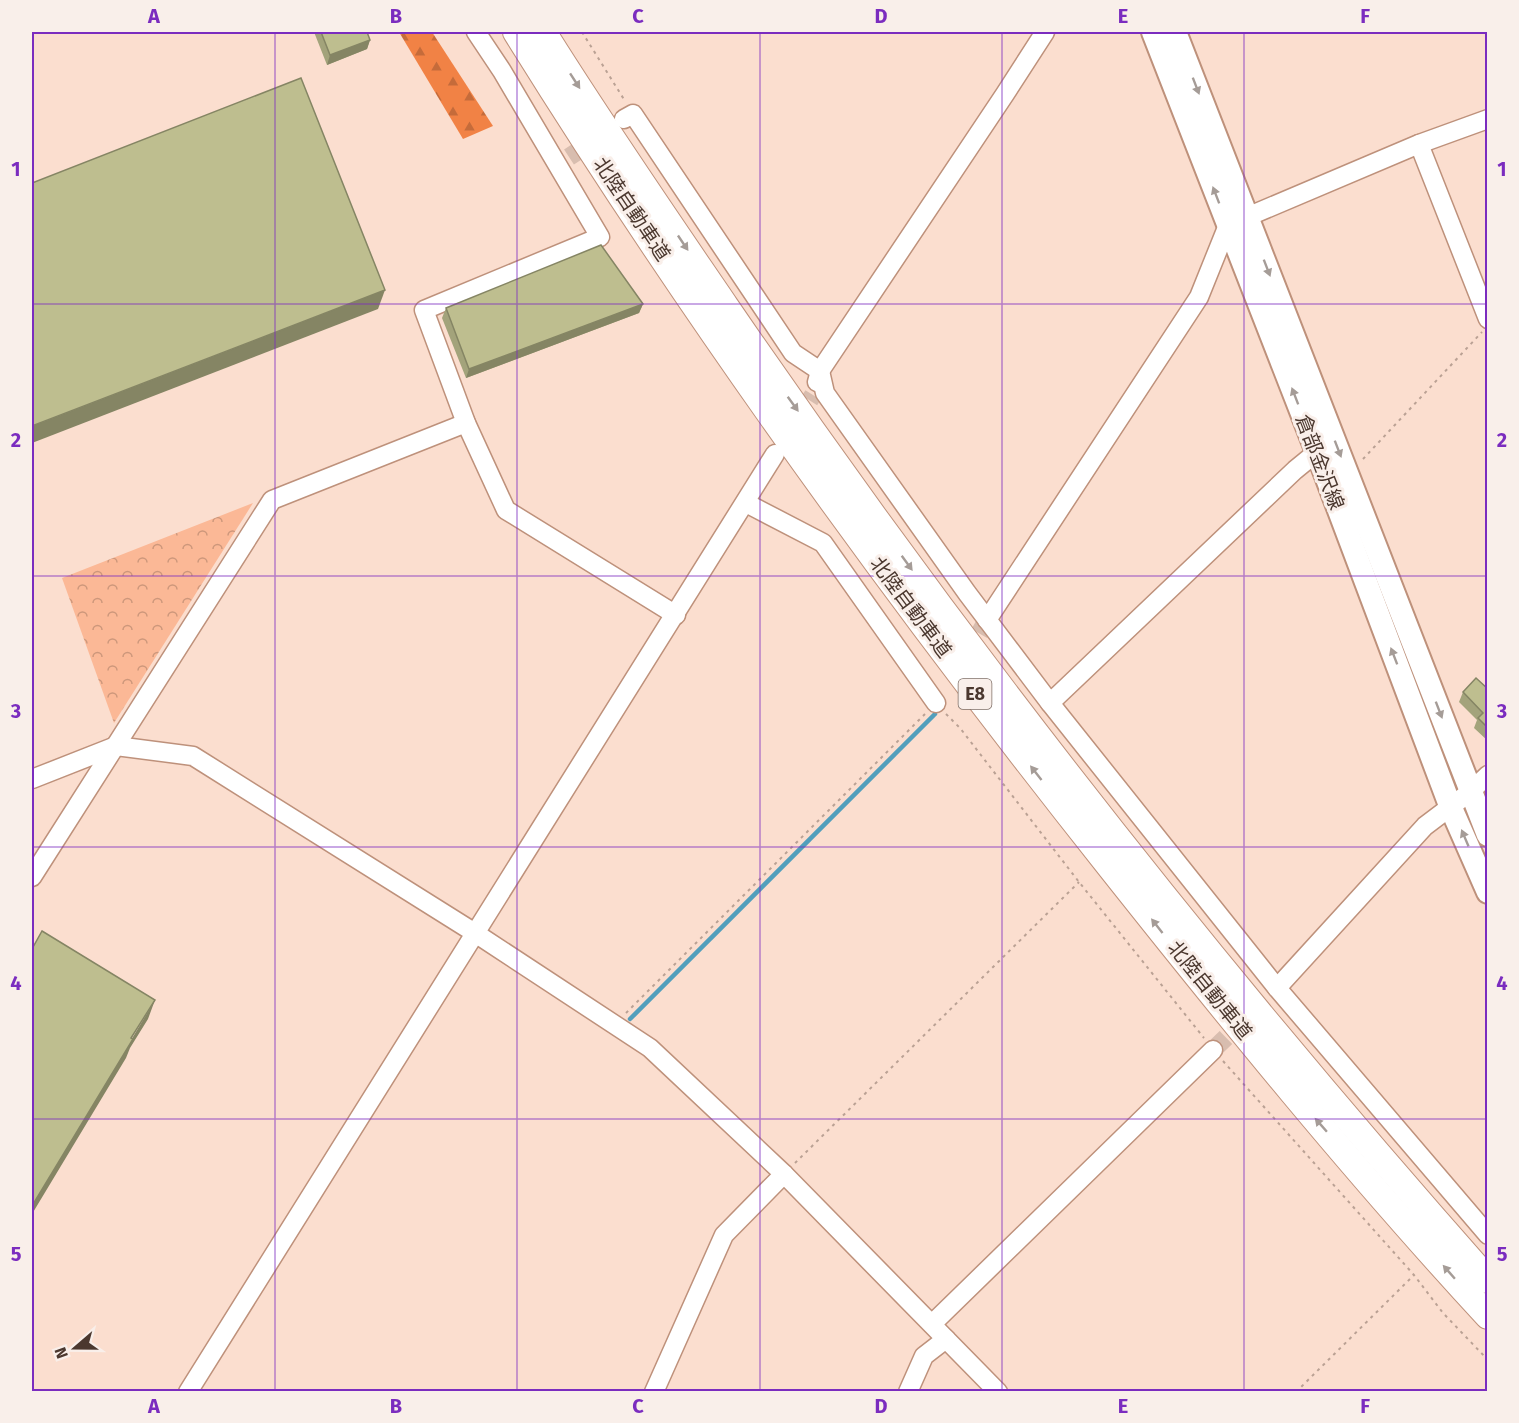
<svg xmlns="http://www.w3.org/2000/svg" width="1519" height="1423" font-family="'Fira Sans','Noto Sans JP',sans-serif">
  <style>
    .forest { fill: url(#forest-firs) }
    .park { fill: url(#park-crowns) }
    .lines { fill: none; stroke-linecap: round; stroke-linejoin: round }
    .stream { stroke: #529fbc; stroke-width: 4.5 }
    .minor-tunnel { stroke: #d8bdaf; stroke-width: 18; stroke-dasharray: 18 9; stroke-linecap: butt }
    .minor-casing { stroke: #be917b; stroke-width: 21 }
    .major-casing { stroke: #be917b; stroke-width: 26 }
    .highway-casing { stroke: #be917b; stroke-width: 28 }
    .path { stroke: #baa194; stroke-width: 2; stroke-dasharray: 3 4.5; stroke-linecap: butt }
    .minor { stroke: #fff; stroke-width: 18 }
    .major { stroke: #fff; stroke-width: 22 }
    .highway { stroke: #fff; stroke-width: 26 }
    .wall { fill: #a3a37b }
    .shaded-wall { fill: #858564 }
    .building { fill: #bebe8f; stroke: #858564; stroke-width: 1.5 }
    .oneway { fill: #a59c97 }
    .grid { fill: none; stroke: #7b2cbf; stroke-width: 1.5; stroke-opacity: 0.55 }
    .labels { text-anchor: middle; stroke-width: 6; stroke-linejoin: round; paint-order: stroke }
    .shield { fill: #f9efea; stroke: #7f6f67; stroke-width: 1.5 }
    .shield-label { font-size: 18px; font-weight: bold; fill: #4b382f }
    .street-label { font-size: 20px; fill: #4b382f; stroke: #f9efea }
    .neatline { fill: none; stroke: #7b2cbf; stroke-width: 2 }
    .grid-label { font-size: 20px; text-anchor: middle; font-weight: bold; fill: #7b2cbf }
  </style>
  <defs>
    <pattern id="forest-firs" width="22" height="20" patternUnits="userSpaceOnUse" patternTransform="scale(1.5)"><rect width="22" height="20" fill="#f18245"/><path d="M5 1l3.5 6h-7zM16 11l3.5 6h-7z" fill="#c56b3a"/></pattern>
    <pattern id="park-crowns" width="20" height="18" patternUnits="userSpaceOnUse" patternTransform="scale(1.5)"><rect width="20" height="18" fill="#fbb896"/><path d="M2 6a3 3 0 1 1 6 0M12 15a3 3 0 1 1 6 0" fill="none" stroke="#cd977b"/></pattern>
  </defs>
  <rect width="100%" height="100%" fill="#fbdecf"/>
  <!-- forest -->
  <path class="forest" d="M399,32h33l61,94 -30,13z"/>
  <!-- park -->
  <path class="park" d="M253,503l-139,220 -52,-145z"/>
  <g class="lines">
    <!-- stream -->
    <path class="stream" d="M630,1019l305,-305"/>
    <!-- minor-tunnel -->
    <g class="minor-tunnel">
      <path d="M569,157l29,-19"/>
      <path d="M795,423l18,-28"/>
      <path d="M966,657l21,-37"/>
      <path d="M1213,1050l64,-62"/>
    </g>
    <!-- minor casing -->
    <g class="minor-casing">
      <g id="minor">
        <path d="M476,32l26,39 98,166 -176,73 42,113 40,87 170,105"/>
        <path d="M624,119l9,-5 160,239 27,18 5,22 142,200 83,110 227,285 211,247"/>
        <path d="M1419,144l69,175"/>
        <path d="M817,382l3,-11 185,-277 40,-62"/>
        <path d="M746,503l77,40 113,160"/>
        <path d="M987,620l212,-323 29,-72 191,-81 69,-25"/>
        <path d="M1050,703l245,-233 22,-18"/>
        <path d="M32,779l84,-33 77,10 282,177 175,115 134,126 214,218"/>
        <path d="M32,877l240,-377 194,-77"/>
        <path d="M1277,988l148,-162 45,-34 18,-17"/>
        <path d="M932,1324l281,-274"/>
        <path d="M188,1392l587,-938"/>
        <path d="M654,1392l70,-157 60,-61"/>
        <path d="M908,1392l16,-36 22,-17"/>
      </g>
    </g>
    <!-- major casing -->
    <g class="major-casing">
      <g id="major">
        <path d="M1153,32l164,420 134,356 37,84"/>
        <path d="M1175,32l313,803"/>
      </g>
    </g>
    <!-- highway casing -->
    <g class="highway-casing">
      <g id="highway">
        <path d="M516,32c179,288 380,565 591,831 122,154 247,308 381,453"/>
        <path d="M543,32c58,93 121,184 183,275 233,340 488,664 762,973"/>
      </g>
    </g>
    <!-- path -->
    <g class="path">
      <path d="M582,32l43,69"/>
      <path d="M1363,459l119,-127"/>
      <path d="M946,714l14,14 119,154 125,156"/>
      <path d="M626,1013l299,-299"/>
      <path d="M1223,1061l191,214 29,38 45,47"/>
      <path d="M795,1163l284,-281"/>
      <path d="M1296,1392l118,-117"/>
    </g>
    <!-- minor -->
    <use href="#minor" class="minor"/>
    <!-- major -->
    <use href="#major" class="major"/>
    <!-- highway -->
    <use href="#highway" class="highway"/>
  </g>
  <!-- wall -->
  <g class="wall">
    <path d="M314,32h53l3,8 -3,9 -40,16z"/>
    <path d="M643,304l-4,9 -173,65 -24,-60 4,-10z"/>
    <path d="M1488,689v52l-14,-13 3,-8 -18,-18 4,-10z"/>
  </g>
  <!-- shaded-wall -->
  <g class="shaded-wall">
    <path d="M370,40l-3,9 -40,16 3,-10z"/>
    <path d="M385,290l-7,19 -346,134v-17z"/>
    <path d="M643,304l-4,9 -173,65 3,-9z"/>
    <path d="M155,1000l-7,19 -18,29 -4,10 -94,156v-8z"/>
  </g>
  <!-- building -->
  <g class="building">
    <path d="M321,32h46l3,8 -40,15z"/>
    <path d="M301,78l84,212 -353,136v-243z"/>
    <path d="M601,245l42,59 -174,65 -23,-61z"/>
    <path d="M1476,678l12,11v39l-10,-10 5,-5 -20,-21z"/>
    <path d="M42,931l113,69 -24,38 2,1 -101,167v-257z"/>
  </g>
  <!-- one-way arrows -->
  <defs><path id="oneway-solid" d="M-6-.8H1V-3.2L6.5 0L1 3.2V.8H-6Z" transform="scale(1.5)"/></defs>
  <g class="oneway">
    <use href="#oneway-solid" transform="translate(575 81) rotate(57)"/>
    <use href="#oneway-solid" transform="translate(1196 86) rotate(69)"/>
    <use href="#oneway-solid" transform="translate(1216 195) rotate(-111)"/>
    <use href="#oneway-solid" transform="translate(683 243) rotate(56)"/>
    <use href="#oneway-solid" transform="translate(1267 268) rotate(69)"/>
    <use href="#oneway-solid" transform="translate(1295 396) rotate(-111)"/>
    <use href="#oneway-solid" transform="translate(793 404) rotate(54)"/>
    <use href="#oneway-solid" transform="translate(1338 449) rotate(69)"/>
    <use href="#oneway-solid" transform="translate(907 563) rotate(54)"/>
    <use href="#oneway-solid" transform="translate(1394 656) rotate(-111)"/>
    <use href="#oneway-solid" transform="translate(1439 710) rotate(69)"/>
    <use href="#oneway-solid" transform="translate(1036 773) rotate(-128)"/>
    <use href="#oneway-solid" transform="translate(1465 838) rotate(-113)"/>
    <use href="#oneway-solid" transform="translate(1157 926) rotate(-128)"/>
    <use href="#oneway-solid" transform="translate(1321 1125) rotate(-131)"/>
    <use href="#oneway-solid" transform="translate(1449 1272) rotate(-131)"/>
  </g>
  <!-- grid -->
  <path class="grid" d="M275,32v1360M517,32v1360M760,32v1360M1002,32v1360M1244,32v1360M32,304h1456M32,576h1456M32,847h1456M32,1119h1456"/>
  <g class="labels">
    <!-- shield labels -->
    <rect class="shield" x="958.5" y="679" width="33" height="30" rx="4.5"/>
    <g class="shield-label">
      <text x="975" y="700">E8</text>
    </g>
    <!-- street labels -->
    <g class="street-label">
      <text transform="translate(632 209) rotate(56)" y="7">北陸自動車道</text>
      <text transform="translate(1320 462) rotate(69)" y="7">倉部金沢線</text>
      <text transform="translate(911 607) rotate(53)" y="7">北陸自動車道</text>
      <text transform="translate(1210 990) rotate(51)" y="7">北陸自動車道</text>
    </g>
  </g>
  <!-- border -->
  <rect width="1519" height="1423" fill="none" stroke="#f9efea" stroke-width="66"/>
  <!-- north arrow -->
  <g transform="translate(75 1348) rotate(250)" stroke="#f9efea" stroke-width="4.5" paint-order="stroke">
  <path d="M0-4.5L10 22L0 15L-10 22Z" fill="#4b382f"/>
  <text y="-9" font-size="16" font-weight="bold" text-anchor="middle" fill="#4b382f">N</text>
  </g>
  <rect x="33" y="33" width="1453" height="1357" class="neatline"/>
  <g class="grid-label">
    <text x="154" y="23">A</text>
    <text x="396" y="23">B</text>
    <text x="638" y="23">C</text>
    <text x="881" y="23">D</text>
    <text x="1123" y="23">E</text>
    <text x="1365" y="23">F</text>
    <text x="16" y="176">1</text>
    <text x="1502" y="176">1</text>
    <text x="16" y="447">2</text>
    <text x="1502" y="447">2</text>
    <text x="16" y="718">3</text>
    <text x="1502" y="718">3</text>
    <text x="16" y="990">4</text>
    <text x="1502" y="990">4</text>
    <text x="16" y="1261">5</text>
    <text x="1502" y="1261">5</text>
    <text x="154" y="1413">A</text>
    <text x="396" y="1413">B</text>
    <text x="638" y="1413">C</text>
    <text x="881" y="1413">D</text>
    <text x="1123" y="1413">E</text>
    <text x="1365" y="1413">F</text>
  </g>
</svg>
